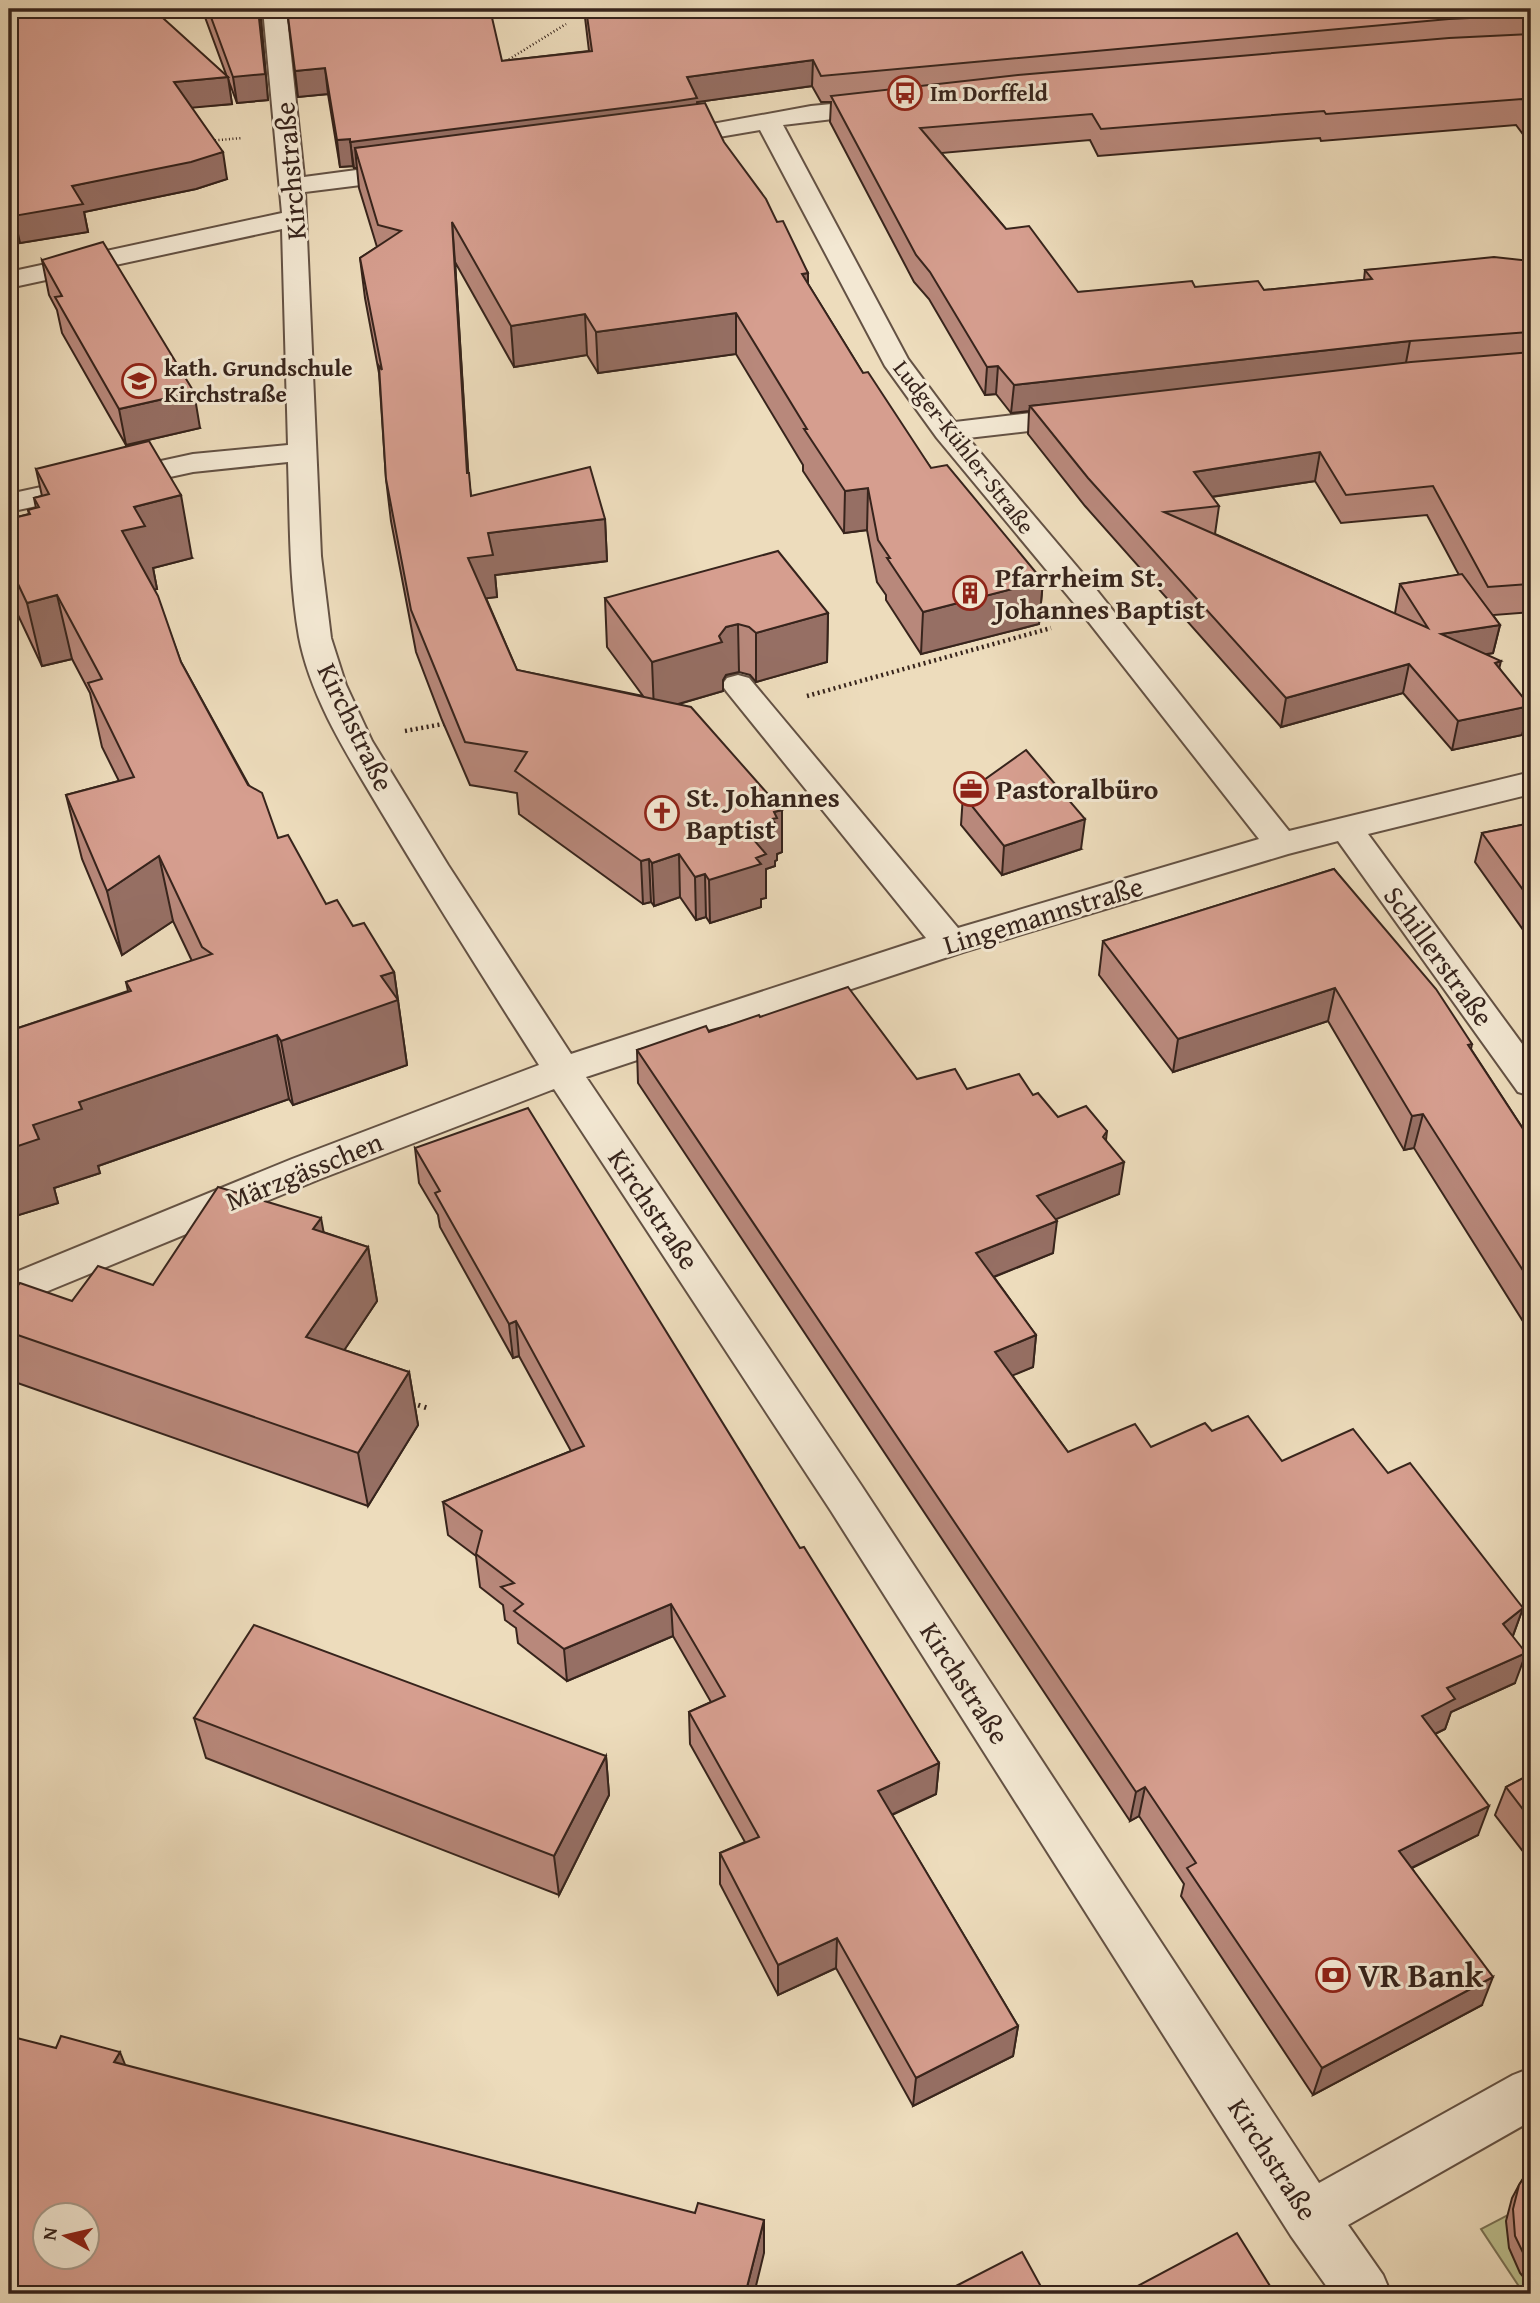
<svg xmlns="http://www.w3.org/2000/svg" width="1540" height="2303" font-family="'Gentium Book Plus',serif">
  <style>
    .green { fill: #bcbf8e; stroke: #7a7255; stroke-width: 2 }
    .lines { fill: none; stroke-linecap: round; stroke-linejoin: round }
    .minor-casing { stroke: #645244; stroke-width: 4 }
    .path-far2 { stroke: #37241c; stroke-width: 2.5; stroke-dasharray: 1 2.5; stroke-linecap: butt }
    .path-far1 { stroke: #37241c; stroke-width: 4.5; stroke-dasharray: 2 3.5; stroke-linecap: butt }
    .path { stroke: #37241c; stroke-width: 5; stroke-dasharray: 2 4.5; stroke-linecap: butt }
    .minor { fill: #f3e8d3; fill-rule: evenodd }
    .wall { fill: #b8887b; stroke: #37241c; stroke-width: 2; fill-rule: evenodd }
    .shaded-wall { fill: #966f64; stroke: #37241c; stroke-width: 2 }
    .building { fill: #d69e8f; stroke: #37241c; stroke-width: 2; fill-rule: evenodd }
    .labels { text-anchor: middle; stroke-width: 6; stroke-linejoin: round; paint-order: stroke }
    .far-poi-label { font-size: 23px; font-weight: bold; fill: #37241c; stroke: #f3e8d3; text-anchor: start }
    .far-street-label { font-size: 23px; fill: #37241c; stroke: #f3e8d3 }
    .street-label { font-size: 28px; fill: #37241c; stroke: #f3e8d3 }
    .poi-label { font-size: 28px; font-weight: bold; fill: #37241c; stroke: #f3e8d3; text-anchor: start }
    .near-poi-label { font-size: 33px; font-weight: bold; fill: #37241c; stroke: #f3e8d3; text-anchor: start }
  </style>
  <rect width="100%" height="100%" fill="#eddcbc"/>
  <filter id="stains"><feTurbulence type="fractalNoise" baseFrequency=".00286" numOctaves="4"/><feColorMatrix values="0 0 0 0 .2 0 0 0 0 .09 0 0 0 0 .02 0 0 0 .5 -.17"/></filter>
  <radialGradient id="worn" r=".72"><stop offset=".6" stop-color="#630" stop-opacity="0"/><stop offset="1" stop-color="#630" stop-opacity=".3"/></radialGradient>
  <!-- green -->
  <path class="green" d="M1531,2203v91h-7l-43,-65z"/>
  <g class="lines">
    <!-- minor casing -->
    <g class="minor-casing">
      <path id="minor" d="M263,9h23l18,168 105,-14 9,3 4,5 -4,5 -9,3 -104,13 16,364 10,82 15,47 26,56 76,124 123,189 355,-116 -199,-246 -5,-7 5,-7 11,-3 11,3 209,250 301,-89 -186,-237 -136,-164 -52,-72 -125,-236 -94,16 -9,-2 -3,-5 3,-5 154,-28 72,-7 9,2 3,5 -3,5 -9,2 -100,12 125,234 47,63 126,-15 10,3 4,6 -4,6 -10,3 -113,13 127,150 194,243 242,-59v22l-163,40 163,222v40l-13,-4 -180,-251 -50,13 -325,98 -377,125 275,408 458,698 194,-108 18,-7v53l-183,104 35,50 8,19h-59l-41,-58 -460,-725 -277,-422 -234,90 -311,128v-32l283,-116 247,-94c-53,-83 -106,-167 -157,-252 -32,-54 -71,-113 -83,-176 -10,-57 -9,-117 -11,-175l-95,10 -184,40v-18l184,-40 95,-9 -6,-216 -273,59v-16l273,-59z"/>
    </g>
    <!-- path-far2 -->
    <g class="path-far2">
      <path d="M503,63l63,-39"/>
      <path d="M208,141l34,-3"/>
    </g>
    <!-- path-far1 -->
    <g class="path-far1">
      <path d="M807,696l244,-68"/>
      <path d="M405,731l43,-8"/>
    </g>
    <!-- path -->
    <path class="path" d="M412,1403l18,6"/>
    <!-- minor -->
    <use href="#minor" class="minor"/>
  </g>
  <!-- wall -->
  <g class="wall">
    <path d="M9,9l218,68 -25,-68h58l8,91 -31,3 -9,-24 4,25 -41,3 36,72 -31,10 -112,23 4,20 -68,11 -8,-15h-3z"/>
    <path d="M287,9l215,52 87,-10 -5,-42h947v136l-15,-20 -195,16 -1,-3 -222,18 -8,-16 -149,13 65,76 72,63 117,-5 69,3 100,-10 1,-10 166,-9v351l-38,3 7,10 -7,28 -6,1 13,15 22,66 -70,15 -49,-57 -122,34 -196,-221 -57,-72 1,-23 -18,2 -15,-19 -11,1 -56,-96 -15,-17 -84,-160 1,-20h-10l-9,-16 -115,16v2l80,118 31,51v11l55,89 68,95 112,113 -4,43 -118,30 -35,-54v-5l-9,-13 -10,-52 -23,3 -41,-62v-6l-67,-111 -138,19 -11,-18 -73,12 -59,-105 13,211 3,23 134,23 2,42 -112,14 2,22 -11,1 31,72 126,26 -36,-49 -2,-49 223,15 -1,49 -71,20 -6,-7 -11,-3 -13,3 -3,5v11l-44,13 103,106v42l-5,2v6l-2,1v5l-9,3v29l-5,1v8l-51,16 -4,-6 -10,3 -16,-23 -26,9 -3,-4 -8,2 -124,-90 -2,-21 -47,-8 -28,-65 -26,-68 -25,-131 -5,-42 -7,-106 -14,-75 -5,-40 17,-11 -18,-59 -2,-20h-3l-1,-2 -13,1 -12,-73 -30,3zM1315,481l26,42 86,-8 32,60 -59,9 -5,29v1l-180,-80 4,-28 -7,-9z"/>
    <path d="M42,260l158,168 -74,17 -64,-112 -5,-23 -8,-15z"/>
    <path d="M36,469l156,89 -39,10 4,21h-3l27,73 97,176 48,66 27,22 41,46 13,93 -114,40 -4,-6 -191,67 2,7 -46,15 4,15 -49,15v-187l119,-40 -2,-9 66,-21 -19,-40 -51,34 -40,-96 -16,-64 53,-14 -17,-34 -12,-54 -18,-34 -30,7 -33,-70v-77l20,-5 -1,-4 8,-2 -2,-10 8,-2z"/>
    <path d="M963,795l118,54 -79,26 -41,-50z"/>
    <path d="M1531,823v118l-56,-79 7,-29z"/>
    <path d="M1334,869l138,175 -1,5 60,92v193l-117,-186 -10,2 -76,-129 -155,51 -74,-97 4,-34z"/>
    <path d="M760,1017l157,62 50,10 66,6 25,22 49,14 -1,9 13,54 -64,25 -2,34 -59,24 42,58 -3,32 -21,8 56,77 83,-5 61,-16 70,30 106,12 135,135 -10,28 2,47 -64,29 -6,17 -10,5 43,101 -66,33 70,137 -169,90 -132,-199 3,-12 -45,-68 -9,5 -492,-738 -1,-33z"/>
    <path d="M415,1148l385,400 139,215 -3,31 -44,21 126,211 -5,30 -100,50 -77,-138 -58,27 -58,-111v-31l25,-11 -55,-98 -1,-32 22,-10 -38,-66 -106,45 -49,-38 -2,-15 -11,-8 -2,-15 -23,-18 -4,-31 -28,-21 -5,-33 128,-51 -52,-95 -6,2 -73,-131 -2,-12 -19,-32z"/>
    <path d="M323,1232l45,15 9,54 -33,49 65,22 9,53 -50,81 -359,-126v-83l63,4 81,-16z"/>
    <path d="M194,1718l412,38 3,39 -50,100 -353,-137z"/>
    <path d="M1531,1774v88l-36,-47 11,-28z"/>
    <path d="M1531,2168v118l-11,-13 -11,-25 -3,-27 6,-23 7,-13z"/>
    <path d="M954,2287l91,7h-92z"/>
  </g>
  <!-- shaded-wall -->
  <g class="shaded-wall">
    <path d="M258,9h2l8,91 -31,3 -4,-26z"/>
    <path d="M813,60l-1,26 -115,16v22l-342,24 2,20h-3l-4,-26 337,-65z"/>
    <path d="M325,68l3,26 -30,3 -3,-26z"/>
    <path d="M228,77l4,27 -54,5 -4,-27z"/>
    <path d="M350,139l3,27 -13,1 -3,-27z"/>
    <path d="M223,152l4,27 -31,10 -112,23 4,20 -68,11 -6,-27 58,-30z"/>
    <path d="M9,215l3,13h-3z"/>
    <path d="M452,222l3,40 16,253 -4,-42z"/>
    <path d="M808,273v40l-6,-39z"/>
    <path d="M736,313v41l-138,19 -2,-41z"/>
    <path d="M585,314l2,41 -73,12 -3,-41z"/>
    <path d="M1410,341l-5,27 -375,38 -1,5 -18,2 3,-28z"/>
    <path d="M998,366l-2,28 -11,1 2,-28z"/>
    <path d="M194,392l6,36 -74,17 -7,-36z"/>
    <path d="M1320,452l-5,29 -125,19 4,-28z"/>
    <path d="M868,488l-1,42 -23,3 1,-42z"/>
    <path d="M181,495l11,63 -39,10 4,21 -21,5 -14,-63 12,-24z"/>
    <path d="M605,519l2,42 -112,14 2,22 -24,3 -5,-42 20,-25z"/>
    <path d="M1043,581l-4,43 -118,30 2,-42z"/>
    <path d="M57,595l15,64 -30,7 -15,-63z"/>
    <path d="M828,613l-1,49 -71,20v-49z"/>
    <path d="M738,624l1,48 -13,3 -3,5v11l-69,20 -2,-49 67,-26 7,-9z"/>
    <path d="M1500,625l-7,28 -59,10 7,-29z"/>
    <path d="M1501,661l-7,29 1,-27z"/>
    <path d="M1409,664l-6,29 -122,34 5,-29z"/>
    <path d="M1530,706l-8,29 -70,15 6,-29z"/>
    <path d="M782,810v42l-5,2v6l-2,1v5l-9,3v29l-5,1v8l-51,16 -1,-43 38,-48 27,-20z"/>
    <path d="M1085,819l-4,30 -79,26 2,-29z"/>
    <path d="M679,854l1,43 -26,9 -2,-43z"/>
    <path d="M159,856l14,65 -51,34 -15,-64z"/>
    <path d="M649,859l2,43 -8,2 -2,-43z"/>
    <path d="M705,874l1,43 -10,3 -1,-43z"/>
    <path d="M394,972l13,93 -114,40 -12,-64 100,-65z"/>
    <path d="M1335,988l-7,33 -155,51 5,-33z"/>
    <path d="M277,1035l12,64 -191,67 2,7 -46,15 4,15 -49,15v-69l24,-24 46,-23z"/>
    <path d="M1423,1114l-9,34 -10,2 8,-34z"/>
    <path d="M1124,1162l-5,32 -85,34 3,-32z"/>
    <path d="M321,1218l10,54 -18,-43z"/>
    <path d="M1057,1221l-4,32 -80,32 3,-32z"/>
    <path d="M368,1247l9,54 -60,90 -11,-54z"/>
    <path d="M516,1321l3,35 -6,2 -4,-34z"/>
    <path d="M1036,1335l-3,32 -41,17 3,-32z"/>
    <path d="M409,1372l9,53 -50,81 -10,-53z"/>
    <path d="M671,1604l2,32 -106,45 -3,-32z"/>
    <path d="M1523,1608l-11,30 -9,-14z"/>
    <path d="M1526,1653l-11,30 -64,29 -6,17 -33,16 10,-29 25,-28z"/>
    <path d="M606,1756l3,39 -50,100 -5,-39z"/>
    <path d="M939,1763l-3,31 -60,28 2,-31z"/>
    <path d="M1145,1787l-6,29 -9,5 6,-29z"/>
    <path d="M1489,1806l-11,29 -89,44 10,-28z"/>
    <path d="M837,1938l-1,30 -58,27v-30z"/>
    <path d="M1493,1977l-11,28 -169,90 9,-27z"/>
    <path d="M1018,2026l-5,30 -100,50 3,-28z"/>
    <path d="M120,2052l14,35 -20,-25z"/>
    <path d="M764,2220v33l-10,41 -8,-3z"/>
  </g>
  <!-- building -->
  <g class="building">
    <path d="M9,9h144l75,68 -54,5 49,70 -32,10 -119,24 11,18 -69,12 -5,-10z"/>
    <path d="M208,9h50l7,65 -32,3z"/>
    <path d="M287,9h203l12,52 90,-10 -6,-42h945v6l-82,4 -628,57 -8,-16 -126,17 10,21 -26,4 -321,40v-3l-13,1 -12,-72 -30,3z"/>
    <path d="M1531,34v77l-9,-12 -196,15 -2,-3 -223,18 -9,-15 -172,14 86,101 23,-3 49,66 114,-11 3,6 63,-6 6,9 108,-11 -7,-9 129,-13 37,4v71l-121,9 -396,44 -16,-19 -11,1 -57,-95 -14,-17 -85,-159 187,-21 431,-37z"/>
    <path d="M705,103l19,39 42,57 11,23 6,-1 25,52 -6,1 61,99 5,-1 63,96 16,-3 96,116 -120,31 -36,-54h3l-12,-18 -10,-52 -23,3 -41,-62h3l-71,-116 -140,19 -11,-18 -74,12 -59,-104 15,251h2l2,23 119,-29 15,52 -117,14 5,22 -25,3 49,112 174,37 91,103 -8,2 3,6 -5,1 3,4 -28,9 19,22 -10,4 5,6 -52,16 -4,-6 -10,3 -16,-23 -27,9 -3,-4 -8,2 -126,-90 12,-19 -62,-10 -54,-132 -25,-131 -7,-113 3,4 -22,-112 41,-27 -23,-6 -23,-77z"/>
    <path d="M103,242l91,150 -75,17 -64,-112 7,-1 -20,-36z"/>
    <path d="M1531,352v232l-43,3 -55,-101 -87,9 -26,-43 -126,20 25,34 -55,6 264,116 -28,-44 62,-10 38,51 -59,9 60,27 -6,2 35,43 -72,15 -49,-57 -123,34 -198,-220 -58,-72 381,-44z"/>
    <path d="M149,441l32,54 -47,12 11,19 -23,5 36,65 23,66 67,123 14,8 16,45 10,-3 38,69 11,-4 16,26 11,-3 30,49 -13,4 17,24 -117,41 -4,-6 -198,67 3,7 -49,16 6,14 -30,10v-118l122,-40 -5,-9 86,-28 -10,-7 -43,-91 -52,35 -41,-96 68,-18 -46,-94 14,-4 -45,-84 -30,8 -18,-38v-46l21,-5 -2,-4 11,-3 -5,-9 15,-4 -13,-25z"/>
    <path d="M778,551l50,62 -72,20 -7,-6 -11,-3 -12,3 -7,9 3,6 -70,20 -47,-64z"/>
    <path d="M1026,750l59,69 -81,27 -41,-51z"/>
    <path d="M1531,823v78l-49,-68z"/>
    <path d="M1334,869l102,120 36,55 -4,1 63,96v142l-108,-169 -11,2 -77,-128 -157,51 -75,-98z"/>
    <path d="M848,987l69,92 38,-10 12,20 52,-15 14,21 5,-2 20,24 28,-11 21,25 -4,6 21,25 -87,34 20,25 -81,32 60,82 -41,17 73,100 67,-28 16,23 54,-24 7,8 36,-15 34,45 71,-32 35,44 22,-10 113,145 -20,16 23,29 -79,35 8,11 -33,17 67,90 -90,45 94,126 -171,91 -135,-200 9,-5 -51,-76 -9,5 -499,-742 69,-24 3,6 50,-17 1,2z"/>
    <path d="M528,1108l272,440 4,-1 135,216 -61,28 140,235 -102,52 -79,-140 -59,27 -58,-112 39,-16 -70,-125 36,-16 -54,-92 -107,45 -50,-38 9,-7 -22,-17 13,-4 -38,-29 6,-23 -39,-29 141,-56 -68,-125 -7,3 -74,-131 5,-2 -25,-43z"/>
    <path d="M218,1187l103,31 -8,11 55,18 -62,90 103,35 -51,81 -349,-121v-35l11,-14 52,18 26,-35 55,19z"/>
    <path d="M254,1625l352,131 -52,100 -360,-138z"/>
    <path d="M1531,1774v46l-25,-33z"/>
    <path d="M9,2036l47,12 5,-12 59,16 -6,10 581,151 3,-10 66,17 -18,71 12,3h-749zM46,2216h42v42h-42z"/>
    <path d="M1531,2168v98l-4,-5 -12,-25 -2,-27 6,-24 10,-16z"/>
    <path d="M1237,2233l38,61h-138l-3,-6z"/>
    <path d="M1022,2252l23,42h-87l-4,-7z"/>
  </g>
  <!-- icons -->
  <defs>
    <g id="bus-ring" transform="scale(1.75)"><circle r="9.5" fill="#f3e8d3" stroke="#8f2418" stroke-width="1.5"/><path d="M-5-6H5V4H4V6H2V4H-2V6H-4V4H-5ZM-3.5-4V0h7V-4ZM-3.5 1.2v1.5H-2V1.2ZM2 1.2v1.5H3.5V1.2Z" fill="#8f2418"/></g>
    <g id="school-ring" transform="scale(1.75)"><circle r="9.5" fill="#f3e8d3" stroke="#8f2418" stroke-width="1.5"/><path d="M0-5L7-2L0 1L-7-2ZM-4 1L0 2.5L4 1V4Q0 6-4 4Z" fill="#8f2418"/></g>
    <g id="building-ring" transform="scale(1.75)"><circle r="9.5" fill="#f3e8d3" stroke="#8f2418" stroke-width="1.5"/><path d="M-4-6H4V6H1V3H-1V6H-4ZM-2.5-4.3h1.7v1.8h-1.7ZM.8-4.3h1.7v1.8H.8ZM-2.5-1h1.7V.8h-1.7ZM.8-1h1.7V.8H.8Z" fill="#8f2418"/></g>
    <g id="office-ring" transform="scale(1.75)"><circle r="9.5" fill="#f3e8d3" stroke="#8f2418" stroke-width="1.5"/><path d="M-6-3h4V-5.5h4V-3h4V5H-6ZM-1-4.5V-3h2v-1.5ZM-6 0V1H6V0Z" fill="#8f2418"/></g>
    <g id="church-ring" transform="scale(1.75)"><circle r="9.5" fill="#f3e8d3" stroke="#8f2418" stroke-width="1.5"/><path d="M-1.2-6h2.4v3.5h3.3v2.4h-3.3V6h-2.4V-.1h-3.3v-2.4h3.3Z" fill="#8f2418"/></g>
    <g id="bank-ring" transform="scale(1.75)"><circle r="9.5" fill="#f3e8d3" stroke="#8f2418" stroke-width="1.5"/><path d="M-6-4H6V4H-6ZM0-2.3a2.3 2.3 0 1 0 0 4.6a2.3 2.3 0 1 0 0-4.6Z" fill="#8f2418"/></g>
  </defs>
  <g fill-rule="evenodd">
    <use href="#bus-ring" x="905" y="93"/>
    <use href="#school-ring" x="139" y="381"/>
    <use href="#building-ring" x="970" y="593"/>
    <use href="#office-ring" x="971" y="789"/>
    <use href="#church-ring" x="662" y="813"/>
    <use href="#bank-ring" x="1333" y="1975"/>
  </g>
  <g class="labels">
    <!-- far-poi labels -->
    <g class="far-poi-label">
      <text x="930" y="101">Im Dorffeld</text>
      <text x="164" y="376">kath. Grundschule<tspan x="164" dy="26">Kirchstraße</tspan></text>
    </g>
    <!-- far-street labels -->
    <g class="far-street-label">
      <text transform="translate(964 447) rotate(52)" y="8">Ludger-Kühler-Straße</text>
    </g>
    <!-- street labels -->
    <g class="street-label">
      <text transform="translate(290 171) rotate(-95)" y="10">Kirchstraße</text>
      <text transform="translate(356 727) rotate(64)" y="10">Kirchstraße</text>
      <text transform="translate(1043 915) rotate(-17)" y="10">Lingemannstraße</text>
      <text transform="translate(1439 956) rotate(54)" y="10">Schillerstraße</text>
      <text transform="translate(304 1171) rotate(-22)" y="10">Märzgässchen</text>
      <text transform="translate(654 1209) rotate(56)" y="10">Kirchstraße</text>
      <text transform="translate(965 1683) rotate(57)" y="10">Kirchstraße</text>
      <text transform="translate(1273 2159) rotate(57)" y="10">Kirchstraße</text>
    </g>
    <!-- poi labels -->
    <g class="poi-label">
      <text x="995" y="587">Pfarrheim St.<tspan x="995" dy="32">Johannes Baptist</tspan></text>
      <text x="996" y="799">Pastoralbüro</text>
      <text x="686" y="807">St. Johannes<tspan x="686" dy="32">Baptist</tspan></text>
    </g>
    <!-- near-poi labels -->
    <g class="near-poi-label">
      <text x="1358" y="1987">VR Bank</text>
    </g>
  </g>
  <!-- margin -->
  <rect width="1540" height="2303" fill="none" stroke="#eddcbc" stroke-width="35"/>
  <rect x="10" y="10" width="1519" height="2282" fill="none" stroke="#37241c" stroke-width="3.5"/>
  <rect x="18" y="18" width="1505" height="2268" fill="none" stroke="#37241c" stroke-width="2"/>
  <!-- north arrow -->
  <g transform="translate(66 2236) rotate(278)"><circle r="33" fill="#f3e8d3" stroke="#a89a8a" stroke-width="2"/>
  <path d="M0-5L12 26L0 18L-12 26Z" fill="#8f2418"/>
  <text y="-10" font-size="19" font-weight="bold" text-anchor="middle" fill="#37241c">N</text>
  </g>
  <rect width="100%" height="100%" filter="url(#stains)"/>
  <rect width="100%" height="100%" fill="url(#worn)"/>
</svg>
